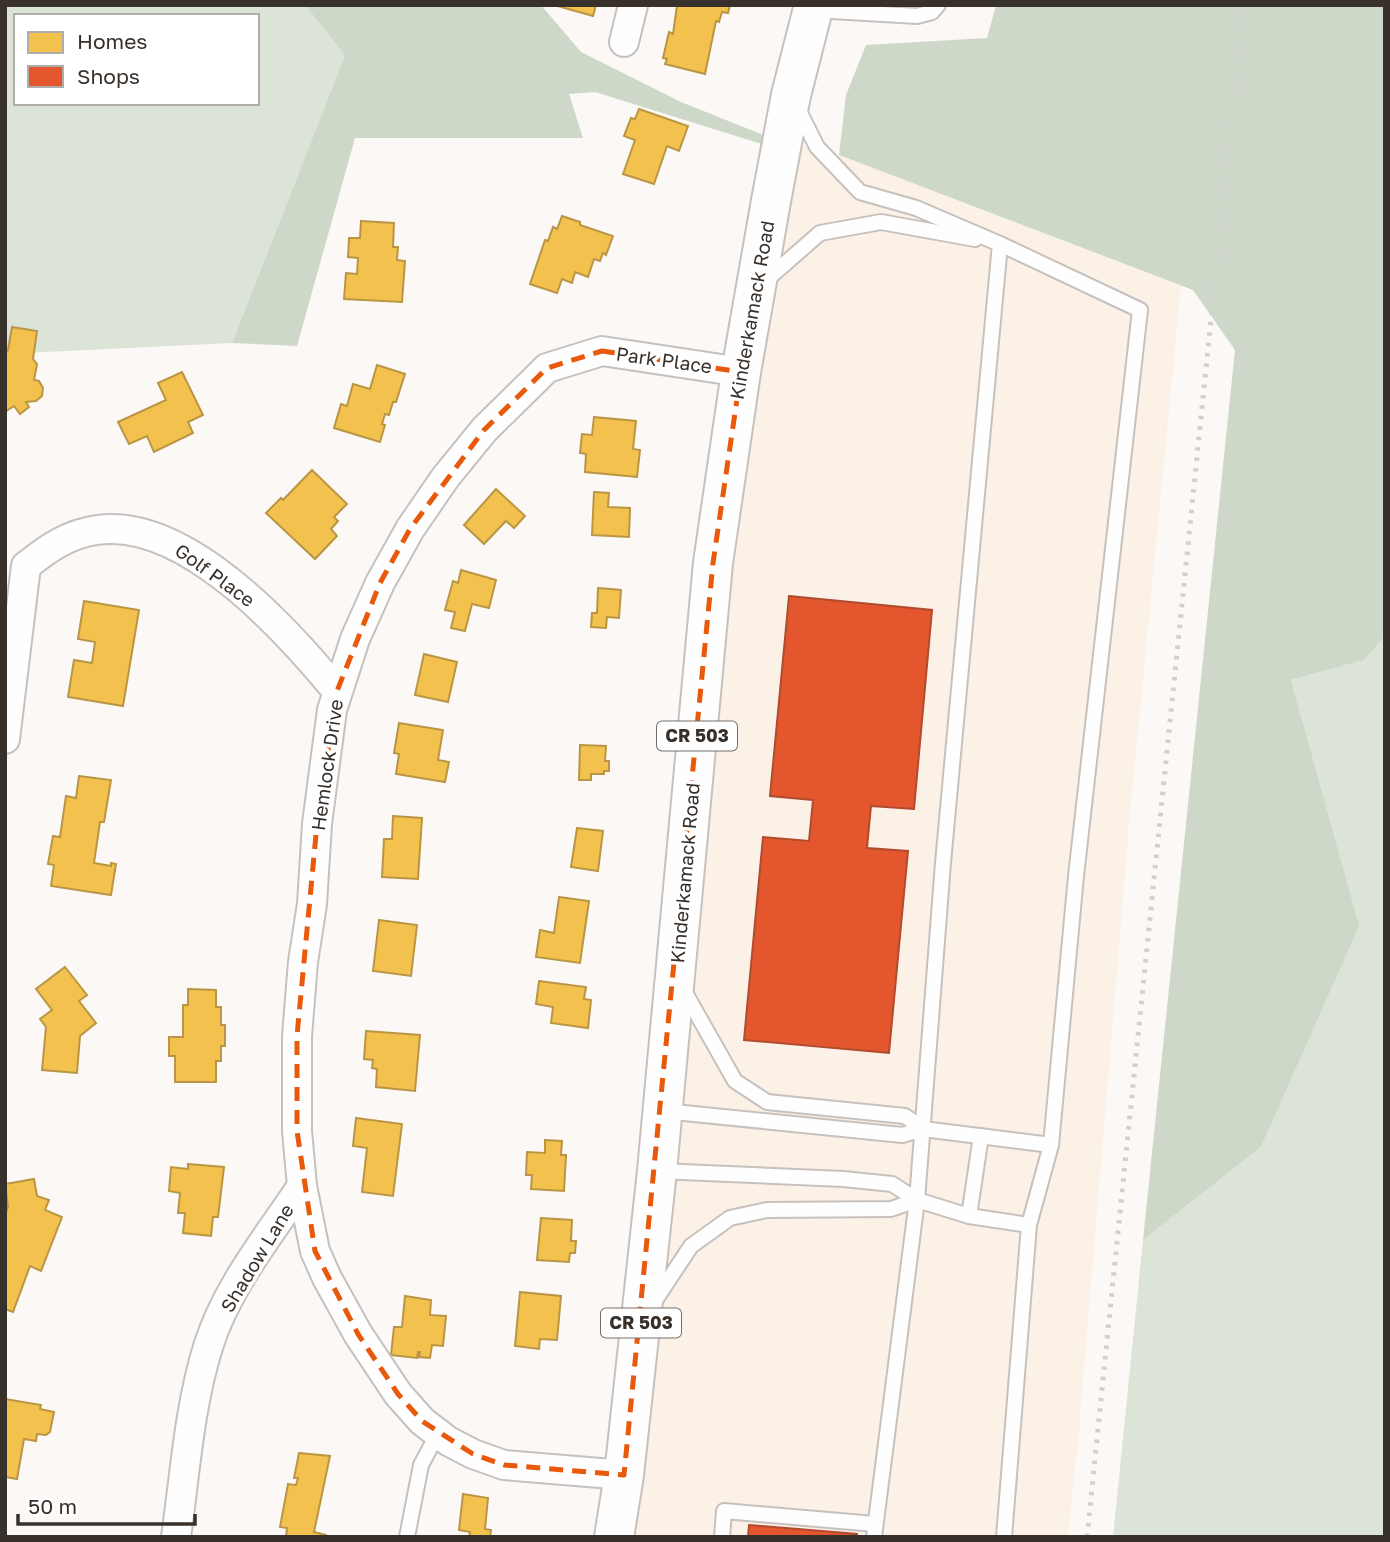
<svg xmlns="http://www.w3.org/2000/svg" width="1390" height="1542" font-family="'Golos Text',sans-serif">
  <style>
    .commercial { fill: #fcf1e7 }
    .green { fill: #dce4d7; fill-rule: evenodd }
    .forest { fill: #cdd8c8 }
    .homes { fill: #f2c14e; stroke: #ba9644; stroke-width: 2 }
    .shops { fill: #e4572e; stroke: #b04b2d; stroke-width: 2 }
    .lines { fill: none; stroke-linecap: round; stroke-linejoin: round }
    .service-casing { stroke: #c7c1be; stroke-width: 18 }
    .minor-casing { stroke: #c7c1be; stroke-width: 32 }
    .primary-casing { stroke: #c7c1be; stroke-width: 42 }
    .service { stroke: #fefefe; stroke-width: 14 }
    .minor { stroke: #fefefe; stroke-width: 28 }
    .primary { stroke: #fefefe; stroke-width: 38 }
    .rail { stroke: #d1d0cf; stroke-width: 5; stroke-dasharray: 3.5 7; stroke-linecap: butt }
    .marked { fill: none; stroke: #e8590c; stroke-width: 5; stroke-dasharray: 14 9; stroke-linejoin: round }
    .labels { text-anchor: middle; stroke-width: 7; stroke-linejoin: round; paint-order: stroke }
    .shield { fill: #fff; stroke: #746e6b; stroke-width: 2 }
    .shield-label { font-size: 18px; font-weight: bold; fill: #38302b }
    .street-label { font-size: 19px; fill: #38302b; stroke: #fff }
  </style>
  <rect width="100%" height="100%" fill="#fbf8f6"/>
  <!-- commercial -->
  <path class="commercial" d="M783,143l56,12 342,131 -52,538 -50,607 -11,106h-454z"/>
  <!-- green -->
  <g class="green">
    <path d="M5,5h300l40,50 -113,288 -227,11zM16,16h241v87h-241z"/>
    <path d="M1385,636v901h-272l30,-297 118,-93 97,-221 -67,-246 73,-20z"/>
  </g>
  <!-- forest -->
  <g class="forest">
    <path d="M305,5h236l40,47 100,50 102,41 -2,7 -186,-58 -26,2 14,44h-228l-58,208 -65,-3 113,-288z"/>
    <path d="M996,5h389v631l-21,24 -73,20 68,246 -98,221 -118,93 92,-890 -42,-60 -354,-135 7,-60 20,-50 121,-7z"/>
  </g>
  <!-- homes -->
  <g class="homes">
    <path d="M554,5h42l-3,11z"/>
    <path d="M677,5h53l-2,8 -6,-1 -3,10 -3,-1 -11,53 -40,-10 2,-5 -4,-1 6,-26 4,2z"/>
    <path d="M639,109l49,17 -9,25 -12,-5 -13,38 -31,-10 12,-34 -11,-4 7,-18 4,1z"/>
    <path d="M562,216l18,6v3l33,11 -7,19 -3,-2 -3,8 -6,-2 -6,18 -13,-5 -3,11 -10,-4 -5,14 -27,-9 15,-44 3,1 5,-14 4,2z"/>
    <path d="M361,221l33,2 -1,24h5l-1,13 8,1 -3,41 -58,-3 2,-26 11,1 1,-16 -10,-1 1,-19h11z"/>
    <path d="M12,327l25,4 -4,28 4,5 -3,16 5,1 4,7 -1,8 -6,5 -10,1 3,5 -9,7 -6,-8 -9,6v-59l3,-3z"/>
    <path d="M377,365l28,9 -9,28h-3l-4,13 -4,-1 -3,10 3,1 -5,17 -46,-14 7,-24 6,2 6,-22 17,5z"/>
    <path d="M182,372l21,43 -15,7 5,11 -39,19 -7,-16 -18,8 -11,-22 48,-22 -8,-17z"/>
    <path d="M594,417l42,4 -3,28 7,1 -3,27 -52,-5 1,-18 -6,-1 2,-19 10,1z"/>
    <path d="M312,470l35,34 -13,13 4,4 -7,8 6,7 -22,23 -49,-46 15,-15 2,2z"/>
    <path d="M496,489l29,27 -11,12 -8,-7 -22,23 -20,-19z"/>
    <path d="M594,492l15,1 -1,14 22,1 -1,29 -37,-2z"/>
    <path d="M461,570l35,10 -7,28 -17,-4 -7,27 -14,-3 4,-16 -10,-2 8,-29 5,2z"/>
    <path d="M598,588l23,2 -2,28 -12,-1 -1,11 -15,-1 1,-14h5z"/>
    <path d="M84,601l55,9 -16,96 -55,-9 6,-37 18,3 3,-21 -17,-3z"/>
    <path d="M424,654l33,8 -9,40 -33,-7z"/>
    <path d="M399,723l44,7 -5,30 11,2 -4,20 -49,-8 3,-20 -5,-1z"/>
    <path d="M580,745l26,1 -1,15h4v10h-5v3h-13v6h-12z"/>
    <path d="M79,776l32,4 -7,42h-4l-6,41 17,3v-3l5,1 -5,31 -60,-9 3,-21 -6,-1 5,-28 7,1 6,-41 10,2z"/>
    <path d="M393,816l29,2 -4,61 -36,-2 2,-38h8z"/>
    <path d="M577,828l26,3 -5,40 -27,-4z"/>
    <path d="M559,897l30,4 -9,62 -44,-6 4,-27 14,3z"/>
    <path d="M379,920l38,5 -6,51 -38,-5z"/>
    <path d="M65,967l22,28 -8,6 17,22 -16,13 -3,37 -35,-3 4,-43 -6,-8 12,-9 -16,-21z"/>
    <path d="M539,981l47,6 -2,12 7,1 -3,28 -37,-5 2,-16 -17,-3z"/>
    <path d="M188,989l28,1v17h5v18h4v21h-4v15h-5v21h-41v-26h-6v-19h14v-32h5z"/>
    <path d="M366,1031l54,4 -5,56 -39,-4 1,-18 -5,-1 1,-8 -9,-1z"/>
    <path d="M356,1118l46,6 -9,72 -31,-4 5,-44 -14,-2z"/>
    <path d="M545,1140l17,1 -1,14h5l-2,36 -33,-2 1,-14h-6l1,-23 18,1z"/>
    <path d="M188,1164l36,3 -6,50h-5l-2,19 -28,-3 2,-20h-7l2,-20 -11,-2 2,-24 17,2z"/>
    <path d="M34,1179l3,17 12,4 -4,10 17,7 -21,54 -11,-5 -17,46 -8,-3v-94l3,-8 -3,-23z"/>
    <path d="M541,1218l31,2 -1,21h5l-1,12h-5l-1,9 -32,-2z"/>
    <path d="M520,1292l41,4 -4,44 -17,-1 -1,10 -24,-3z"/>
    <path d="M405,1296l26,4 -1,15 16,1 -3,30 -11,-1 -2,13 -11,-1 1,-5h-2l-1,6 -26,-3 3,-28h8z"/>
    <path d="M5,1399l36,6 -1,4 14,3 -4,20 -4,3 -9,-1 -1,7 -12,-2 -7,40 -12,-2z"/>
    <path d="M299,1453l31,3 -16,76 12,3v2h-40l1,-9 -7,-1 8,-43 8,1 2,-7h-4z"/>
    <path d="M463,1494l25,4 -3,31 6,1 -1,7h-21l1,-5 -11,-2z"/>
  </g>
  <!-- shops -->
  <g class="shops">
    <path d="M789,596l143,14 -18,199 -43,-3 -4,42 41,3 -19,202 -145,-13 19,-203 46,4 4,-41 -43,-4z"/>
    <path d="M749,1525l108,9v3h-109z"/>
  </g>
  <g class="lines">
    <!-- service casing -->
    <g class="service-casing">
      <g id="service">
        <path d="M814,10l103,6 15,-4 6,-7"/>
        <path d="M764,282l56,-49 61,-11 94,17"/>
        <path d="M684,991l51,90 32,21 138,14 18,13"/>
        <path d="M664,1111l238,24 21,-6 128,16 25,-269 64,-566 -140,-66 -84,-36 -56,-16 -43,-45 -19,-38"/>
        <path d="M658,1171l185,8 49,5 25,16 52,16 60,9 -25,312"/>
        <path d="M969,1216l12,-80"/>
        <path d="M1029,1225l22,-80"/>
        <path d="M654,1302l37,-56 39,-28 37,-8 124,-1 26,-9"/>
        <path d="M407,1537l14,-72 17,-32"/>
        <path d="M722,1537l2,-26 151,13"/>
        <path d="M874,1537l43,-337 26,-337 57,-619"/>
      </g>
    </g>
    <!-- minor casing -->
    <g class="minor-casing">
      <g id="minor">
        <path d="M624,42l9,-37"/>
        <path d="M5,739l21,-173c21,-17 42,-32 71,-36 88,-13 189,99 240,161"/>
        <path d="M624,1475l-120,-10 -31,-11 -25,-13 -26,-20 -24,-27 -40,-60 -31,-56 -12,-27 -13,-65 -5,-55v-95l6,-74 9,-58 5,-80 15,-114 23,-71 25,-56 30,-54 35,-51 39,-48 63,-62 55,-17 139,21"/>
        <path d="M176,1537c9,-63 13,-129 32,-190 18,-59 60,-110 94,-161"/>
      </g>
    </g>
    <!-- primary casing -->
    <g class="primary-casing">
      <path id="primary" d="M614,1537l10,-62 33,-304 56,-608 28,-191 30,-171 20,-106 23,-90"/>
    </g>
    <!-- service -->
    <use href="#service" class="service"/>
    <!-- minor -->
    <use href="#minor" class="minor"/>
    <!-- primary -->
    <use href="#primary" class="primary"/>
    <!-- rail -->
    <path class="rail" d="M1087,1537l156,-1532"/>
  </g>
  <!-- marked area -->
  <path class="marked" d="M602,351l139,21 -28,191 -89,912 -120,-10 -31,-11 -51,-33 -24,-27 -40,-60 -43,-83 -18,-120v-95l20,-212 20,-133 43,-108 30,-54 74,-99 63,-62z"/>
  <g class="labels">
    <!-- shield labels -->
    <g class="shield">
      <rect x="657" y="721.5" width="80" height="29" rx="5"/>
      <rect x="601" y="1308.5" width="80" height="29" rx="5"/>
    </g>
    <g class="shield-label">
      <text x="697" y="742">CR 503</text>
      <text x="641" y="1329">CR 503</text>
    </g>
    <!-- street labels -->
    <g class="street-label">
      <text transform="translate(752 310) rotate(-80)" y="7">Kinderkamack Road</text>
      <text transform="translate(664 360) rotate(8)" y="7">Park Place</text>
      <text transform="translate(215 575) rotate(36)" y="7">Golf Place</text>
      <text transform="translate(327 765) rotate(-82)" y="7">Hemlock Drive</text>
      <text transform="translate(685 873) rotate(-85)" y="7">Kinderkamack Road</text>
      <text transform="translate(257 1258) rotate(-59)" y="7">Shadow Lane</text>
    </g>
  </g>
  <!-- border -->
  <rect width="1390" height="1542" fill="none" stroke="#38302b" stroke-width="14"/>
  <!-- legend -->
  <rect x="14" y="14" width="245" height="91" fill="#ffffff" stroke="#afacaa" stroke-width="2"/>
  <rect x="28" y="32" width="35" height="21" fill="#f2c14e" stroke="#afacaa" stroke-width="2"/>
  <text x="77" y="49" font-size="21" fill="#38302b">Homes</text>
  <rect x="28" y="66" width="35" height="21" fill="#e4572e" stroke="#afacaa" stroke-width="2"/>
  <text x="77" y="84" font-size="21" fill="#38302b">Shops</text>
  <!-- scale -->
  <path d="M18 1514v10h177v-10" fill="none" stroke="#38302b" stroke-width="3.5"/>
  <text x="28" y="1514" font-size="21" fill="#38302b" stroke="#ffffff" stroke-width="5" paint-order="stroke">50 m</text>
</svg>
